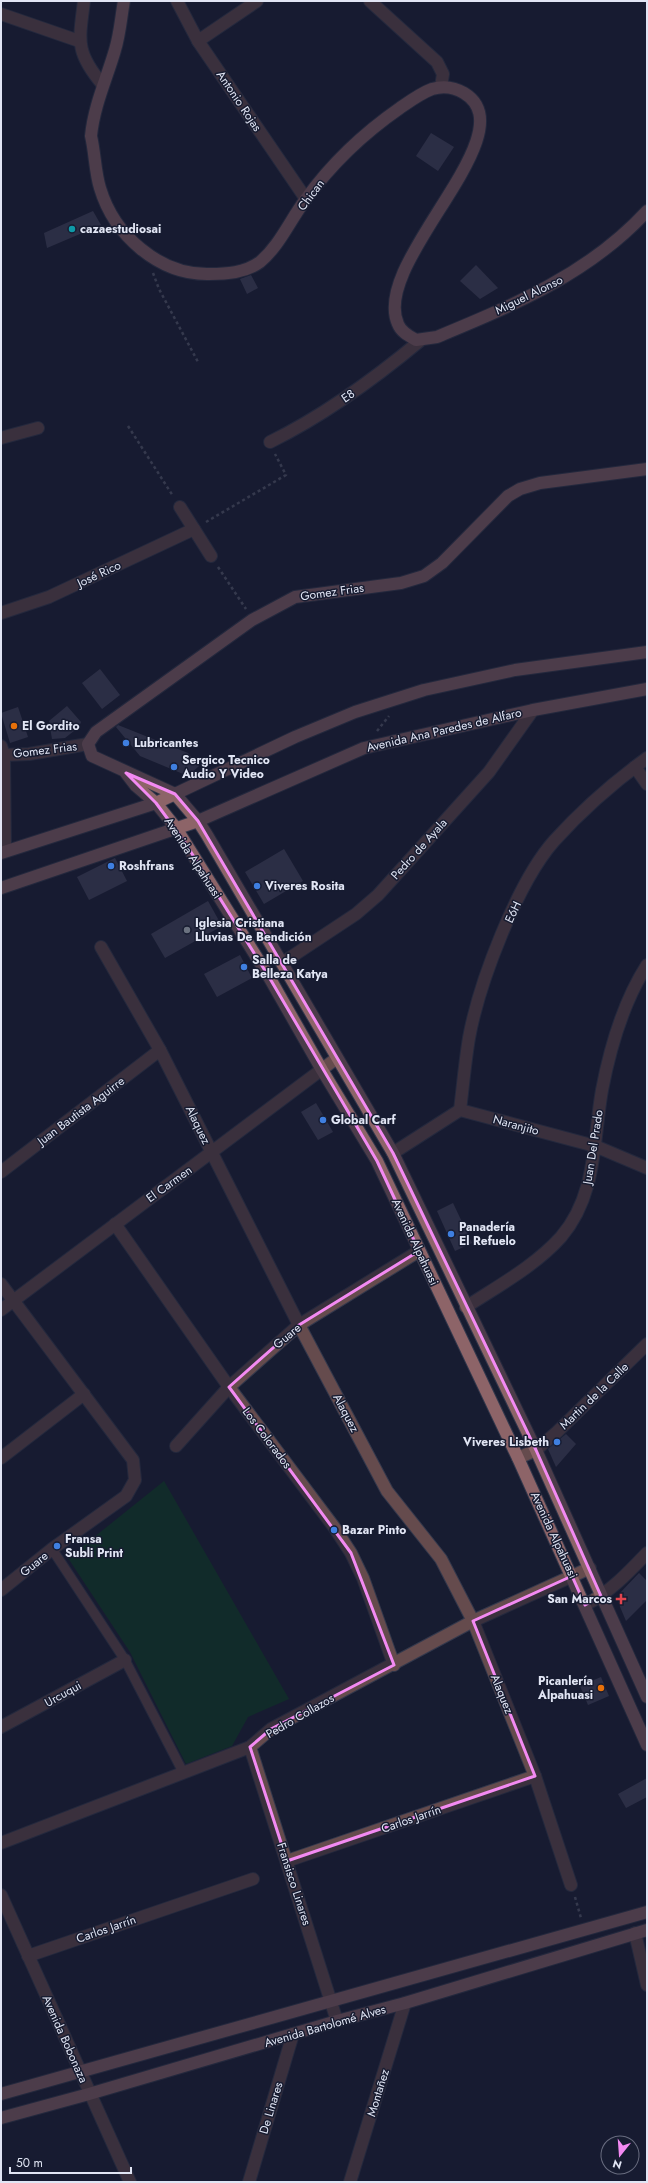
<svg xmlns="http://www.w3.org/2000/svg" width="648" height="2183" font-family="Jost,sans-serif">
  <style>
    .green { fill: #0a3f22 }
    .building { fill: #44455e }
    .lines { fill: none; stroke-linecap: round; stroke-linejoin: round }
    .lane-casing { stroke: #33384c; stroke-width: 11 }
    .street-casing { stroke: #33384c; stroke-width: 14 }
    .secondary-casing { stroke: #33384c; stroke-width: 14 }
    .path { stroke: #595d70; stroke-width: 2.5; stroke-dasharray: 3 3; stroke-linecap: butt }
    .lane { stroke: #654b4d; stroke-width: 9 }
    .street { stroke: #654b4d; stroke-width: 12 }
    .secondary { stroke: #8d6468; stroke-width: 12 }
    .marked { fill: none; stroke: #f38af2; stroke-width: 3; stroke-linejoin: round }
    .culture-dot { fill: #0f9aa8; stroke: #171c31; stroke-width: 1.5 }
    .food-dot { fill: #e8710a; stroke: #171c31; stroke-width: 1.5 }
    .shop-dot { fill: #3f7fe0; stroke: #171c31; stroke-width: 1.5 }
    .worship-dot { fill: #6b7280; stroke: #171c31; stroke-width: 1.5 }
    .health-dot { fill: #e0444e; stroke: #171c31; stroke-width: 1.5 }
    .labels { text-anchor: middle; stroke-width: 3; stroke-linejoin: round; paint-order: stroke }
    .street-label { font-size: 12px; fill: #e1e5f4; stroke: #171c31 }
    .poi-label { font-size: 12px; font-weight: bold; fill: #e1e5f4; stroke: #171c31; text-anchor: start }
  </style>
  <rect width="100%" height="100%" fill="#171c31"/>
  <!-- green -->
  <path class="green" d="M164,1481l125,218 -41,18 -16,29 -46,18 -56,-112 -62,-94z"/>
  <!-- building -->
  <g class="building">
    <path d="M431,133l23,14 -16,24 -22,-15z"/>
    <path d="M93,211l8,14 -54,23 -3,-15z"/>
    <path d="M476,265l22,23 -18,11 -20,-18z"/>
    <path d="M251,275l7,13 -11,6 -7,-15z"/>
    <path d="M100,669l20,26 -18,14 -20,-26z"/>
    <path d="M67,706l14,16 -2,5 -14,11 -13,1 -3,-18z"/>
    <path d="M18,707l10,30 -18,6 -9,-30z"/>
    <path d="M118,725l70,28 11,13 -11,10 -48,-20 -24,-29z"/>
    <path d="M284,849l19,32 -39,23 -19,-32z"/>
    <path d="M115,858l12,23 -38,19 -12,-23z"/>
    <path d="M208,901l14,25 -57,32 -14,-24z"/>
    <path d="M240,955l12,23 -35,19 -13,-23z"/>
    <path d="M316,1103l17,29 -15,8 -17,-28z"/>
    <path d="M453,1203l19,40 -17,8 -18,-40z"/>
    <path d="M566,1434l10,10 -20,23 -8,-18z"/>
    <path d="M639,1573l8,8v19l-21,21 -8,-19 1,-8z"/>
    <path d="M601,1677l8,19 -21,9 -8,-19z"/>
    <path d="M647,1778v19l-21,11 -8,-14z"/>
  </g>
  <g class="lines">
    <!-- lane casing -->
    <g class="lane-casing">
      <path id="lane" d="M52,1549l73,111 58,112"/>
    </g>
    <!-- street casing -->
    <g class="street-casing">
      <g id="street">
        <path d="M84,1c-5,40 -9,51 19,84"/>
        <path d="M177,1l21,40 108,158"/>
        <path d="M370,1l67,61 6,12 -2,13"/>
        <path d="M1,14l78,27"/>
        <path d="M198,41l59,-40"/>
        <path d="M1,438l37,-10"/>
        <path d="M270,442c55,-27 103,-62 151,-102"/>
        <path d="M180,507l31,49"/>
        <path d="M1,613l48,-16 145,-68"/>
        <path d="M1,746l3,9 1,96"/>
        <path d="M4,755l25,-1 59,-10"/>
        <path d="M635,767l12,17"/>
        <path d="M101,947l59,103 139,275 88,166 54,68 32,62 62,155 36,109"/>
        <path d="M282,963l74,-49 22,-19 111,-123 44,-62"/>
        <path d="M460,1110c3,-24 5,-48 9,-72 10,-55 48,-155 85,-197 27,-30 60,-59 93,-83"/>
        <path d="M393,1153l67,-43 135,36 52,22"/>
        <path d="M1,1172l159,-122"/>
        <path d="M115,1224l114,163 105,140 17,26 12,25 31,87"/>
        <path d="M1,1284l132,176 2,20 -9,16 -74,53 -51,41"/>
        <path d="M466,1307c32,-21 69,-41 95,-70 36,-42 32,-96 41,-147 8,-42 22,-89 45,-125"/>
        <path d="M1,1310l336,-252"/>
        <path d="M176,1446l53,-59 70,-62 120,-74"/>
        <path d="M1,1458l83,-64"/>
        <path d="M518,1458l18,-8 21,-18 90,-88"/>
        <path d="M585,1605c25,-13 43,-32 62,-52"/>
        <path d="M1,1727l124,-67"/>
        <path d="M250,1747l87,274"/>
        <path d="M1,1843l249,-96 21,-18 202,-108 117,-53"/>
        <path d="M287,1861l248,-85"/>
        <path d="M1,1895l129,287"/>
        <path d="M635,1933l12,52"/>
        <path d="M28,1956l225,-77"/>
        <path d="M249,2182l44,-148"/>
        <path d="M350,2182l55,-179"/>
      </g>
    </g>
    <!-- secondary casing -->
    <g class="secondary-casing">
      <g id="secondary">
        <path d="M124,1c-3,16 -4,33 -9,49 -8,28 -21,55 -24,86 4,17 4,36 9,52 14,47 59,87 109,86 17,0 36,-1 51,-12 20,-17 30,-42 46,-63 26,-36 58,-66 94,-91 10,-7 21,-15 32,-19 10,-3 22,-2 32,4 66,40 -94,169 -66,231 3,8 11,12 18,16l21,-3c77,-32 152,-63 210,-126"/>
        <path d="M647,469l-107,14 -20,6 -12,7 -66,67 -18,13 -23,7 -106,14 -43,23 -156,112 -8,12 4,12 83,38 23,27 9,14 186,318 143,297 111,247"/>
        <path d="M126,773l10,13 20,17 20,25 93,149 53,93 55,91 141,297 129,287"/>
        <path d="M1,853l155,-50 139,-66 60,-25 69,-22 91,-20 132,-18"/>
        <path d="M1,888l197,-67 166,-73 169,-38 114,-21"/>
        <path d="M1,2094l646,-182"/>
        <path d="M1,2118l88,-24 248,-73 68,-18 242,-73"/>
      </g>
    </g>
    <!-- path -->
    <g class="path">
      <path d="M153,273l6,16 39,73"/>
      <path d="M128,426l45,70"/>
      <path d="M206,522l80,-47 -11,-21"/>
      <path d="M218,567l28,42"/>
      <path d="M377,731l12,-15"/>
      <path d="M575,1897l6,21"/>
    </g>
    <!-- lane -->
    <use href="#lane" class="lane"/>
    <!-- street -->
    <use href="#street" class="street"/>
    <!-- secondary -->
    <use href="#secondary" class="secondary"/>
  </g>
  <!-- marked area -->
  <path d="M0 0H648V2183H0ZM126,773l49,21 23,27 195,332 143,297 65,146 -16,9 -13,-29 -99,45 62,155 -248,85 -37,-114 21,-18 123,-64 -43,-112 -122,-166 70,-62 120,-74 -42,-90 -108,-184 -85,-136 -28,-38z" fill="#171c31" fill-opacity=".55" fill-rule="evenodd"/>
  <path class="marked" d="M126,773l49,21 23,27 195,332 143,297 65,146 -16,9 -13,-29 -99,45 62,155 -248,85 -37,-114 21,-18 123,-64 -43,-112 -122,-166 70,-62 120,-74 -42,-90 -108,-184 -85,-136 -28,-38z"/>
  <!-- markers -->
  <circle class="culture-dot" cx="72" cy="229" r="4"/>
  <g class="food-dot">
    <circle cx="14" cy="726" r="4"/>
    <circle cx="601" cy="1688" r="4"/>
  </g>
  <g class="shop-dot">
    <circle cx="126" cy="743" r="4"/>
    <circle cx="174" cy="767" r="4"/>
    <circle cx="111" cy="866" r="4"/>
    <circle cx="257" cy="886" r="4"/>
    <circle cx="244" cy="967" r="4"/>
    <circle cx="323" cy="1120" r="4"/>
    <circle cx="451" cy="1234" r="4"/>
    <circle cx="557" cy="1442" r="4"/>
    <circle cx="334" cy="1530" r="4"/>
    <circle cx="57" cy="1546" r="4"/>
  </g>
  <circle class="worship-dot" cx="187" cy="930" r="4"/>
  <path class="health-dot" d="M619 1593h4v4h4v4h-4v4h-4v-4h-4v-4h4z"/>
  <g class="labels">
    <!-- street labels -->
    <g class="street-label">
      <text transform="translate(239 101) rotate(56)" y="4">Antonio Rojas</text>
      <text transform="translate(311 195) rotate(-53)" y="4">Chican</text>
      <text transform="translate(529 295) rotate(-26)" y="4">Miguel Alonso</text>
      <text transform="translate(348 396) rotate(-35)" y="4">E8</text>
      <text transform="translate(99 574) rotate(-25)" y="4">José Rico</text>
      <text transform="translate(332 592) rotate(-8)" y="4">Gomez Frias</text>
      <text transform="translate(444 730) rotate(-13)" y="4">Avenida Ana Paredes de Alfaro</text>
      <text transform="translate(45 750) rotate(-7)" y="4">Gomez Frias</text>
      <text transform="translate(419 849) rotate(-48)" y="4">Pedro de Ayala</text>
      <text transform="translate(193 858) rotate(57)" y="4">Avenida Alpahuasi</text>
      <text transform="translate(513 912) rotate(-65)" y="4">E6H</text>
      <text transform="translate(81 1111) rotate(-37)" y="4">Juan Bautista Aguirre</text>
      <text transform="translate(198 1125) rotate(64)" y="4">Alaquez</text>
      <text transform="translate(516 1125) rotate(15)" y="4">Naranjito</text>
      <text transform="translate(593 1147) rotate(-81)" y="4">Juan Del Prado</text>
      <text transform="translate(169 1184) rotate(-36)" y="4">El Carmen</text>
      <text transform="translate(415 1242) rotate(65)" y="4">Avenida Alpahuasi</text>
      <text transform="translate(287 1336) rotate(-40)" y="4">Guare</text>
      <text transform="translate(594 1396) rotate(-44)" y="4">Martin de la Calle</text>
      <text transform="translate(346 1413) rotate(62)" y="4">Alaquez</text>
      <text transform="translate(267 1438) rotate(53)" y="4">Los Colorados</text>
      <text transform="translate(554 1535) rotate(65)" y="4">Avenida Alpahuasi</text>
      <text transform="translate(34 1564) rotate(-39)" y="4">Guare</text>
      <text transform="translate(63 1694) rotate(-29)" y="4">Urcuqui</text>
      <text transform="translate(502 1694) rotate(68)" y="4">Alaquez</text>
      <text transform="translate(300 1716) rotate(-30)" y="4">Pedro Collazos</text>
      <text transform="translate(411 1819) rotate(-19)" y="4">Carlos Jarrín</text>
      <text transform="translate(294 1884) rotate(72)" y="4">Fransisco Linares</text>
      <text transform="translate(106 1929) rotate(-19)" y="4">Carlos Jarrín</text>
      <text transform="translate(325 2026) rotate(-16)" y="4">Avenida Bartolomé Alves</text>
      <text transform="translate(65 2039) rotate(66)" y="4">Avenida Bobonaza</text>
      <text transform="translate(378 2093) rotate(-73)" y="4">Montañez</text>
      <text transform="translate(271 2108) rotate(-73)" y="4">De Linares</text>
    </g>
    <!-- poi labels -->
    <g class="poi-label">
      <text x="80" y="233">cazaestudiosai</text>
      <text x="22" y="730">El Gordito</text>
      <text x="134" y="747">Lubricantes</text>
      <text x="182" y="764">Sergico Tecnico<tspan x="182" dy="14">Audio Y Video</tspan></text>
      <text x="119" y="870">Roshfrans</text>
      <text x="265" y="890">Viveres Rosita</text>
      <text x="195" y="927">Iglesia Cristiana<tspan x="195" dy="14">Lluvias De Bendición</tspan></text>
      <text x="252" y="964">Salla de<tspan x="252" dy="14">Belleza Katya</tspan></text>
      <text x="331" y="1124">Global Carf</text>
      <text x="459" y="1231">Panadería<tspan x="459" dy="14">El Refuelo</tspan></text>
      <text x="549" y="1446" text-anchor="end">Viveres Lisbeth</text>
      <text x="342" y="1534">Bazar Pinto</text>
      <text x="65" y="1543">Fransa<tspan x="65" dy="14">Subli Print</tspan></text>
      <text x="612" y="1603" text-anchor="end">San Marcos</text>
      <text x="593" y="1685" text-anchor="end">Picanlería<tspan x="593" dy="14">Alpahuasi</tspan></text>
    </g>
  </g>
  <!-- border -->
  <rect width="648" height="2183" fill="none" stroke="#e1e5f4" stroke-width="4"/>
  <!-- north arrow -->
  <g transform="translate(620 2155) rotate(197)"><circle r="19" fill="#171c31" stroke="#686c7f"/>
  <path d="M0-3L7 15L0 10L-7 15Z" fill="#f38af2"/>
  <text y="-6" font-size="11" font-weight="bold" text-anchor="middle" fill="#e1e5f4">N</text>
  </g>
  <!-- scale -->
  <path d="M10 2167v6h121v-6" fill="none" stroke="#e1e5f4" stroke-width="2"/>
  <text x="16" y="2167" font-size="12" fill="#e1e5f4" stroke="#171c31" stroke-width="3" paint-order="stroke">50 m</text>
</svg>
